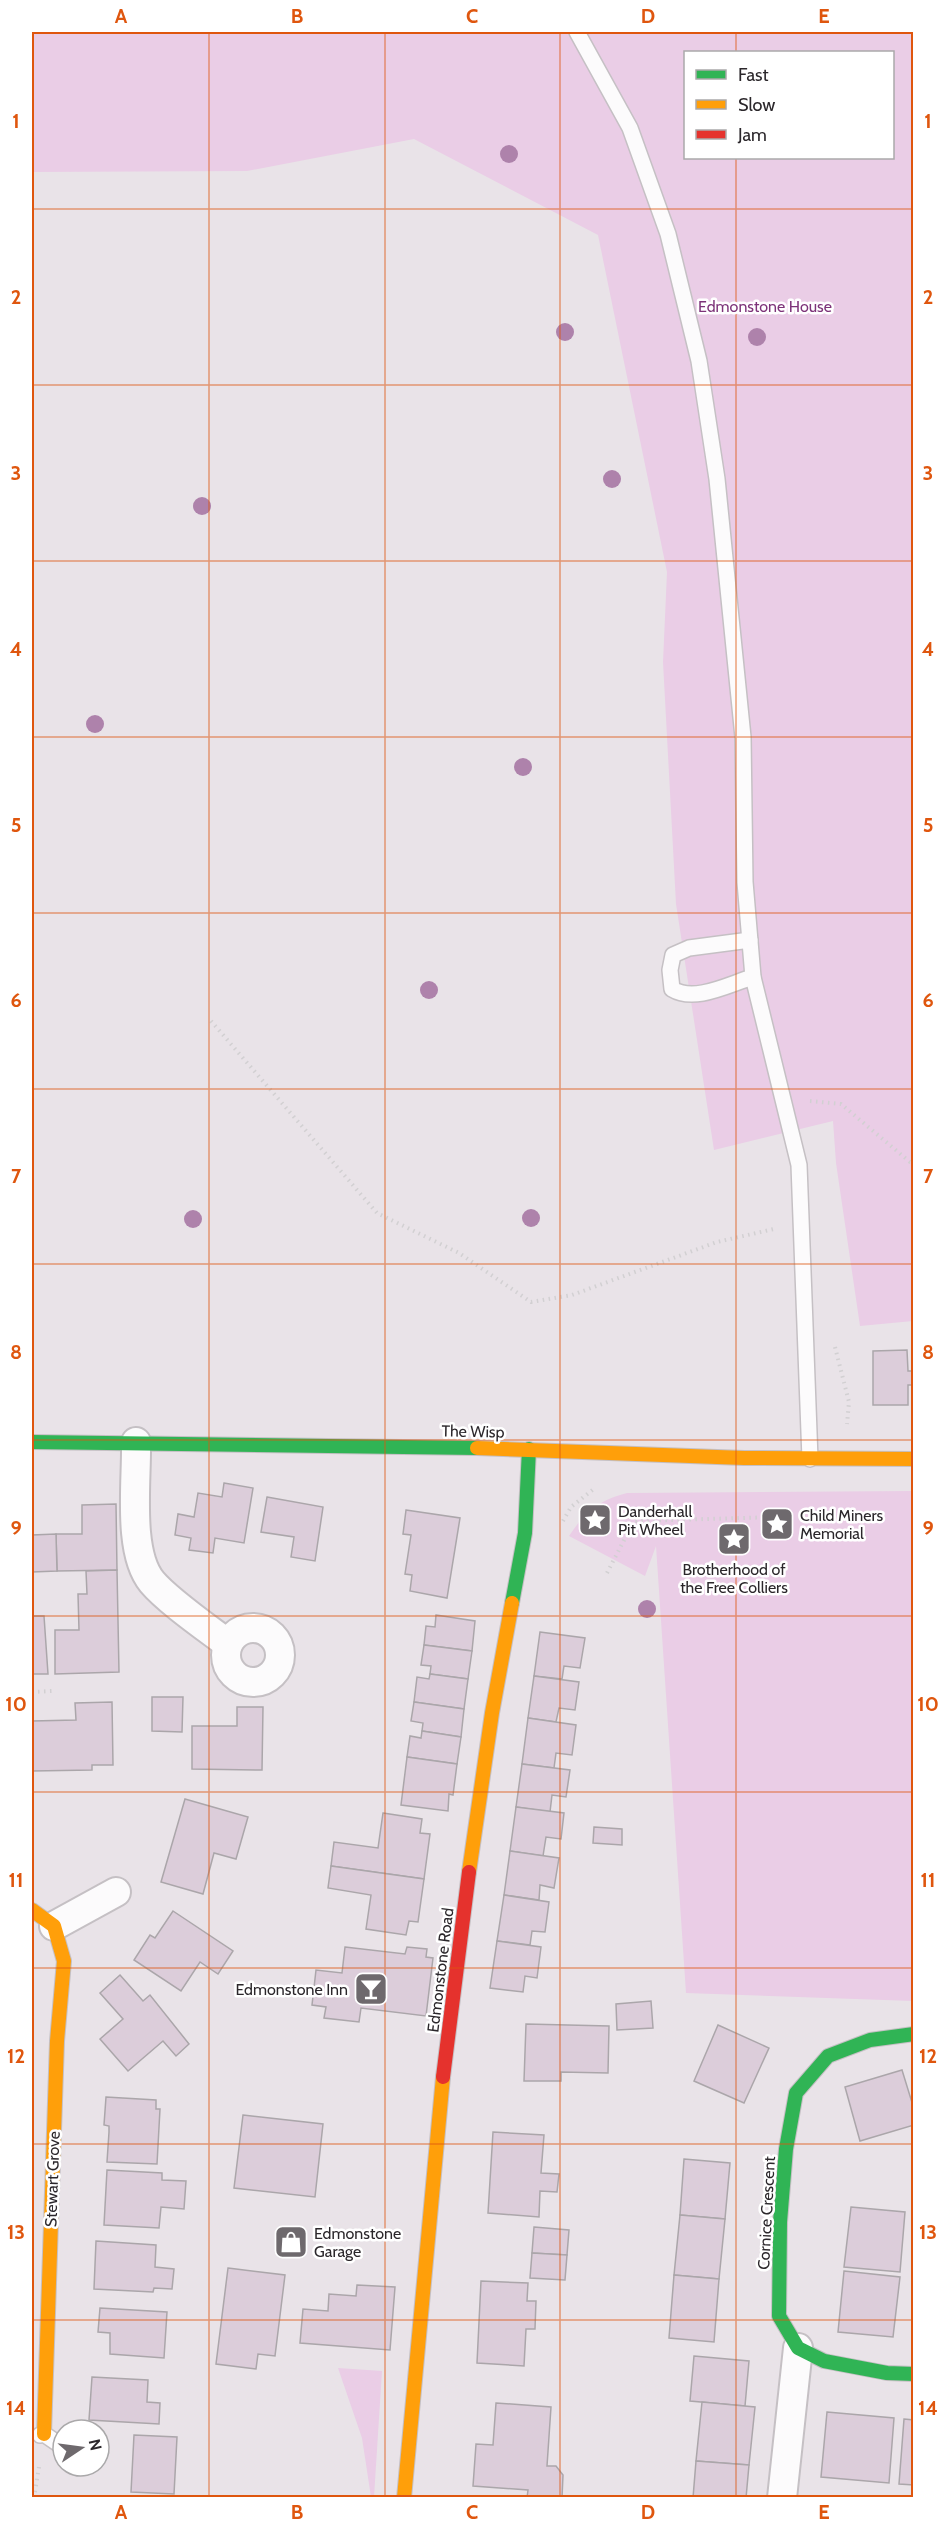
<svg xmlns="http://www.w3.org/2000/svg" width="945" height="2529" font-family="Cabin,sans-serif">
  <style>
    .green { fill: #eacde6; fill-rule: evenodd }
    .building { fill: #dccdda; stroke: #aba6aa; stroke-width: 1.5 }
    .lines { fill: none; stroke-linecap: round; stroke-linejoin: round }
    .lane-casing { stroke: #c5c0c4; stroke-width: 18 }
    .street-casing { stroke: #c5c0c4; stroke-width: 32 }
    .fast-casing { stroke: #c5c0c4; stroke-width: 16 }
    .slow-casing { stroke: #c5c0c4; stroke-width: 16 }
    .jam-casing { stroke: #c5c0c4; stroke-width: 16 }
    .path { stroke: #d2d0d2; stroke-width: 4; stroke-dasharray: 1.5 4.5; stroke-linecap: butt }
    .lane { stroke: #fcfbfc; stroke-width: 15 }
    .street { stroke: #fcfbfc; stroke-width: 28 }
    .fast { stroke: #30b455; stroke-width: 14 }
    .slow { stroke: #ff9f0a; stroke-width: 14 }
    .jam { stroke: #e5322d; stroke-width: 14 }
    .tree { fill: #ae82ab }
    .grid { fill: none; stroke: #df560e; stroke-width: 1.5; stroke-opacity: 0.55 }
    .labels { text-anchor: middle; stroke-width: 5; stroke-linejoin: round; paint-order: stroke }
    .park-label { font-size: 16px; fill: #7d3379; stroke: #fff }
    .street-label { font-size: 16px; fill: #2b272b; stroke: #fff }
    .poi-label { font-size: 16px; fill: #2b272b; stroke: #fff; text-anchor: start }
    .neatline { fill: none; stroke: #df560e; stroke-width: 2 }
    .grid-label { font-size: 20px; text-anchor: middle; font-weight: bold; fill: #df560e }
  </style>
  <rect width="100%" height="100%" fill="#e9e3e8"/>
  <!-- green -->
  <g class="green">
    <path d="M32,32h881v1289l-53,5 -24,-163 -3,-42 -119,29 -38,-246 -13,-242 4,-90 -69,-337 -184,-96 -167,32 -215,1zM686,52h206v106h-206z"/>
    <path d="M913,1491v510l-227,-8 -30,-447 -11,30 -76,-40c16,-24 30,-36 58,-43z"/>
    <path d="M338,2368l44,3 -8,126h-3l-9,-59z"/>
  </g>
  <!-- building -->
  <g class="building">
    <path d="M907,1350l1,21h6v14h-6v20h-35v-54z"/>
    <path d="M224,1483l29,5 -9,55 -29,-5 -2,15 -24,-3 2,-12 -16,-3 3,-21 16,3 4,-24 24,4z"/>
    <path d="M267,1497l56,10 -8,54 -24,-4 3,-20 -33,-5z"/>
    <path d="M116,1504l1,66 -60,1 -1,-37h26v-29z"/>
    <path d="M406,1510l54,8 -13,80 -37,-7 2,-16 -7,-1 6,-39 -8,-1z"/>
    <path d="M56,1534l1,37 -25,1v-37z"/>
    <path d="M117,1570l2,102 -64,2v-44h24l-1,-36h9l-1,-23z"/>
    <path d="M436,1615l39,6 -3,30 -48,-6 2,-19 9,1z"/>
    <path d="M32,1616h12l4,58h-16z"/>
    <path d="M540,1632l45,6 -5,30 -16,-2 -2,13 -28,-3z"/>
    <path d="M424,1645l48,6 -4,28 -38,-5 1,-8 -10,-1z"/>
    <path d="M430,1674l38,5 -4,30 -50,-7 3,-25 12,2z"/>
    <path d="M534,1676l45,6 -4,28 -16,-2 -3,14 -28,-4z"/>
    <path d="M152,1697h31l-1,35 -30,-1z"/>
    <path d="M112,1702l1,63h-21v5l-60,1v-50l44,-1 -1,-17z"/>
    <path d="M414,1702l50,7 -3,28 -39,-6 1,-8 -12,-2z"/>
    <path d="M237,1707h26l-1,63 -70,-1v-43h45z"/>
    <path d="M528,1718l48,7 -4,30 -16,-2 -2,15 -32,-4z"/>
    <path d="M422,1731l39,6 -4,27 -50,-7 3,-21 11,2z"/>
    <path d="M407,1757l50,7 -4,31 -4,-1 -1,17 -47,-6z"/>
    <path d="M522,1764l48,6 -4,27 -14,-2 -2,17 -34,-5z"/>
    <path d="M185,1799l63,18 -12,42 -22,-6 -11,41 -42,-12z"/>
    <path d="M516,1807l48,6 -3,26 -15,-2 -3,19 -33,-5z"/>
    <path d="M383,1813l39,6 -2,14 10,1 -6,45 -93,-13 3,-24 44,6z"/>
    <path d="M594,1827l28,2v16l-29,-2z"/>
    <path d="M510,1851l49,7 -5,30 -14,-3 -1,15 -35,-5z"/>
    <path d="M331,1866l93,13 -6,43 -9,-1 -3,14 -40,-6 5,-34 -43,-7z"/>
    <path d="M504,1895l45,7 -4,30 -13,-1 -2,14 -33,-4z"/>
    <path d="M173,1911l60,40 -15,23 -18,-12 -19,29 -47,-31 16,-25 5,3z"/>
    <path d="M497,1941l44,6 -4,31 -12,-2 -2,16 -33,-4z"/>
    <path d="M345,1947l60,7 2,-7 20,2 -1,8 7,1 -7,58 -65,-8 -2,14 -35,-4 2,-11 -14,-2 4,-35 26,3z"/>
    <path d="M120,1975l23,26 7,-6 39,49 -13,12 -13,-15 -35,30 -28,-32 23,-20 -23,-26z"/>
    <path d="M651,2001l2,27 -36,2 -1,-26z"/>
    <path d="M526,2024l83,2 -1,47 -47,-1v9h-37z"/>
    <path d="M718,2025l51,23 -25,55 -50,-22z"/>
    <path d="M902,2070l12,39v16l-54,16 -15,-54z"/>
    <path d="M106,2097l50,3v9h4l-3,55 -50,-2 2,-30v-6l-5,-1z"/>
    <path d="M243,2115l80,9 -8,73 -81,-9z"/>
    <path d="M493,2132l51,3 -3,38 18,1 -2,18 -17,-1 -1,26 -51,-4z"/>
    <path d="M684,2159l46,4 -5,56 -45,-4z"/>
    <path d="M107,2170l55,3v7l24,1 -2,28 -23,-2 -2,21 -55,-3z"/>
    <path d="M851,2207l54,5 -5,60 -56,-5z"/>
    <path d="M680,2215l45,4 -6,60 -45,-4z"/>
    <path d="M534,2227l35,3 -2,25 -35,-2z"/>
    <path d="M96,2241l60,4 -1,22 19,2 -2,20 -18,-1 -1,4 -59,-3z"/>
    <path d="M532,2253l35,2 -2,25 -35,-2z"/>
    <path d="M228,2268l57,7 -10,81 -17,-2 -2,15 -40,-5z"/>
    <path d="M844,2271l56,6 -7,60 -55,-5z"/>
    <path d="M674,2275l45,4 -5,63 -45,-4z"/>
    <path d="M481,2281l47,2 -1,18h9l-1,28h-9l-2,37 -47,-3z"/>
    <path d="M357,2285l38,2 -5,63 -90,-7 3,-34 25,2 1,-17 27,2z"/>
    <path d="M100,2308l67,4 -3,46 -54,-4v-21l-12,-1z"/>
    <path d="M694,2356l55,5 -4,45 -55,-5z"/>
    <path d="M92,2377l56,3 -1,22 13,1 -1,21 -70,-4z"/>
    <path d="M702,2402l53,5 -6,58 -53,-4z"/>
    <path d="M496,2403l55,4 -4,59h9l7,9 -1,23h-35l1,-8 -55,-4 3,-42 17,1z"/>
    <path d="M827,2412l67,6 -5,65 -68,-6z"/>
    <path d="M904,2419l10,1v65l-15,-1z"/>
    <path d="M134,2435l43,2 -3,57 -43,-2z"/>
    <path d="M696,2461l53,4 -3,33h-53z"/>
  </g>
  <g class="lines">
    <!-- lane casing -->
    <g class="lane-casing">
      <g id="lane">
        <path d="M577,32l53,96 38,106 31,127 18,118 26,258 2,145 8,95 46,188 11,294"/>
        <path d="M750,940l-61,8 -16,7 -3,15 2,19c23,14 57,-5 81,-12"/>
        <path d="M40,2435l4,-1 19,13"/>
      </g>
    </g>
    <!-- street casing -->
    <g class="street-casing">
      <g id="street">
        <path d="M136,1442c1,38 -9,110 16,140 16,19 55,46 76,62"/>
        <circle cx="253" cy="1655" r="27"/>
        <path d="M54,1926l62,-34"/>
        <path d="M782,2498l16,-150"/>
      </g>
    </g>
    <!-- fast casing -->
    <g class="fast-casing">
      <g id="fast">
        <path d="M32,1442l445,6"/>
        <path d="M512,1603l13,-70 4,-84"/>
        <path d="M914,2034l-44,6 -42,16 -32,37 -10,56 -6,73 -1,94 19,32 26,13 63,12 27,1"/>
      </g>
    </g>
    <!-- slow casing -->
    <g class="slow-casing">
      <g id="slow">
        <path d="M477,1448l267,10 170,1"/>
        <path d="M469,1872l23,-159 20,-110"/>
        <path d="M32,1910l22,16 10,35 -7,80 -13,393"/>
        <path d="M404,2498l39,-421"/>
      </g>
    </g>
    <!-- jam casing -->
    <g class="jam-casing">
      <path id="jam" d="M443,2077l26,-205"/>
    </g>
    <!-- path -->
    <g class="path">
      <path d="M211,1021l166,192 82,40 72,49 41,-7 145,-53 57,-13"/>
      <path d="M810,1101l31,3 69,58h4"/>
      <path d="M835,1347l14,55 -2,22"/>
      <path d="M563,1521l8,-14 24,-19"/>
      <path d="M607,1573l27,-52 145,-4"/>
      <path d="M32,1692l20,-1"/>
      <path d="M34,2498l5,-31"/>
    </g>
    <!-- lane -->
    <use href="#lane" class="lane"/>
    <!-- street -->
    <use href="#street" class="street"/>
    <!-- fast -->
    <use href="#fast" class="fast"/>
    <!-- slow -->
    <use href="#slow" class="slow"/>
    <!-- jam -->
    <use href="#jam" class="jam"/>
  </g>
  <!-- trees -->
  <g class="tree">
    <circle cx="509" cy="154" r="9"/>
    <circle cx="565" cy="332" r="9"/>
    <circle cx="757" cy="337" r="9"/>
    <circle cx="612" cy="479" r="9"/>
    <circle cx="202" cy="506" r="9"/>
    <circle cx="95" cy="724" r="9"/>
    <circle cx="523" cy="767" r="9"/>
    <circle cx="429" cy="990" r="9"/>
    <circle cx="531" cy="1218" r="9"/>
    <circle cx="193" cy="1219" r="9"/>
    <circle cx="647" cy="1609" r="9"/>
  </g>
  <!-- grid -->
  <path class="grid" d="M209,32v2466M385,32v2466M560,32v2466M736,32v20M736,158v2340M32,209h882M32,385h882M32,561h882M32,737h882M32,913h882M32,1089h882M32,1264h882M32,1440h882M32,1616h882M32,1792h882M32,1968h882M32,2144h882M32,2320h882"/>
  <!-- icons -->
  <defs>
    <g id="sight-square" transform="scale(1.725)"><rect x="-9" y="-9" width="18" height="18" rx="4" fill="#6e696d" stroke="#fff"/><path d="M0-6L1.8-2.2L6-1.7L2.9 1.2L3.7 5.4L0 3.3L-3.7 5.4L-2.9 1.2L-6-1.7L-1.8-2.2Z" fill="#fff"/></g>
    <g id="bar-square" transform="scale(1.725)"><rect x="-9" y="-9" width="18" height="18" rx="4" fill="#6e696d" stroke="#fff"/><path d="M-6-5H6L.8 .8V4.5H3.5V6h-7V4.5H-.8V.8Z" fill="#fff"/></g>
    <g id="shop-square" transform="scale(1.725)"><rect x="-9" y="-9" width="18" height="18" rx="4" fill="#6e696d" stroke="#fff"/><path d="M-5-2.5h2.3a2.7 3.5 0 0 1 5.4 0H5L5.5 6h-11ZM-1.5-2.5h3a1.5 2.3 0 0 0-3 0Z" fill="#fff"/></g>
  </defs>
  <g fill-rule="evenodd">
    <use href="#sight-square" x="595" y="1520"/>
    <use href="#sight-square" x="777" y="1524"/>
    <use href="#sight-square" x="734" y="1539"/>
    <use href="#bar-square" x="371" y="1989"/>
    <use href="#shop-square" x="291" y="2242"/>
  </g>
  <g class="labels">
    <!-- park labels -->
    <g class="park-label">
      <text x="765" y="312">Edmonstone House</text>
    </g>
    <!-- street labels -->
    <g class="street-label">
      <text transform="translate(473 1431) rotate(1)" y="6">The Wisp</text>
      <text transform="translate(440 1970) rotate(-83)" y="6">Edmonstone Road</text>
      <text transform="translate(52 2179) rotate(-88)" y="6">Stewart Grove</text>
      <text transform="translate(766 2213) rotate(-87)" y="6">Cornice Crescent</text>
    </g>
    <!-- poi labels -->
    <g class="poi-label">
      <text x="618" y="1517">Danderhall<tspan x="618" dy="18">Pit Wheel</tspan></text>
      <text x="800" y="1521">Child Miners<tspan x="800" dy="18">Memorial</tspan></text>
      <text x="734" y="1575" text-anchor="middle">Brotherhood of<tspan x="734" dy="18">the Free Colliers</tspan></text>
      <text x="348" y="1995" text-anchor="end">Edmonstone Inn</text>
      <text x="314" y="2239">Edmonstone<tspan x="314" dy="18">Garage</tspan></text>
    </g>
  </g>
  <!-- border -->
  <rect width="945" height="2529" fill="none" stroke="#ffffff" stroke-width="66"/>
  <!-- legend -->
  <rect x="684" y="51" width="210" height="108" fill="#ffffff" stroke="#aaa9aa" stroke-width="1.5"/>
  <rect x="696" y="70" width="30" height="9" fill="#30b455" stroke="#aaa9aa" stroke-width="1.5"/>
  <text x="738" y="81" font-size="18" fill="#2b272b">Fast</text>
  <rect x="696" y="100" width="30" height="9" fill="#ff9f0a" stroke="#aaa9aa" stroke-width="1.5"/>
  <text x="738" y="111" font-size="18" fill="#2b272b">Slow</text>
  <rect x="696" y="130" width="30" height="9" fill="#e5322d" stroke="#aaa9aa" stroke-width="1.5"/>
  <text x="738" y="141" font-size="18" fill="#2b272b">Jam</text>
  <!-- north arrow -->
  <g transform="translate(81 2448) rotate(77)"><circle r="28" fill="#ffffff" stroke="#aaa9aa" stroke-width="1.5"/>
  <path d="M0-4.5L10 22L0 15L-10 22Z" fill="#6e696d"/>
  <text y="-9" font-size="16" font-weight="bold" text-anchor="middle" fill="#2b272b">N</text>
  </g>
  <rect x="33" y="33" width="879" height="2463" class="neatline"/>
  <g class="grid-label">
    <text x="121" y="23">A</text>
    <text x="297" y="23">B</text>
    <text x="472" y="23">C</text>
    <text x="648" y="23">D</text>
    <text x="824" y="23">E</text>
    <text x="16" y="128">1</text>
    <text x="928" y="128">1</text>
    <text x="16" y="304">2</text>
    <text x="928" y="304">2</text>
    <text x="16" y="480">3</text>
    <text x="928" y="480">3</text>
    <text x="16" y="656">4</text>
    <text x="928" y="656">4</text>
    <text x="16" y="832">5</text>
    <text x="928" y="832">5</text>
    <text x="16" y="1007">6</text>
    <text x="928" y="1007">6</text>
    <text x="16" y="1183">7</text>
    <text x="928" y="1183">7</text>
    <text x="16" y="1359">8</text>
    <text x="928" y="1359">8</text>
    <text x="16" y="1535">9</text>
    <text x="928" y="1535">9</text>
    <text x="16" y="1711">10</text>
    <text x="928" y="1711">10</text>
    <text x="16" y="1887">11</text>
    <text x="928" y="1887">11</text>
    <text x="16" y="2063">12</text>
    <text x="928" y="2063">12</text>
    <text x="16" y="2239">13</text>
    <text x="928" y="2239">13</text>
    <text x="16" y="2415">14</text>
    <text x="928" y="2415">14</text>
    <text x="121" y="2519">A</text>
    <text x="297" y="2519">B</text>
    <text x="472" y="2519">C</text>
    <text x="648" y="2519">D</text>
    <text x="824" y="2519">E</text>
  </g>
</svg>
